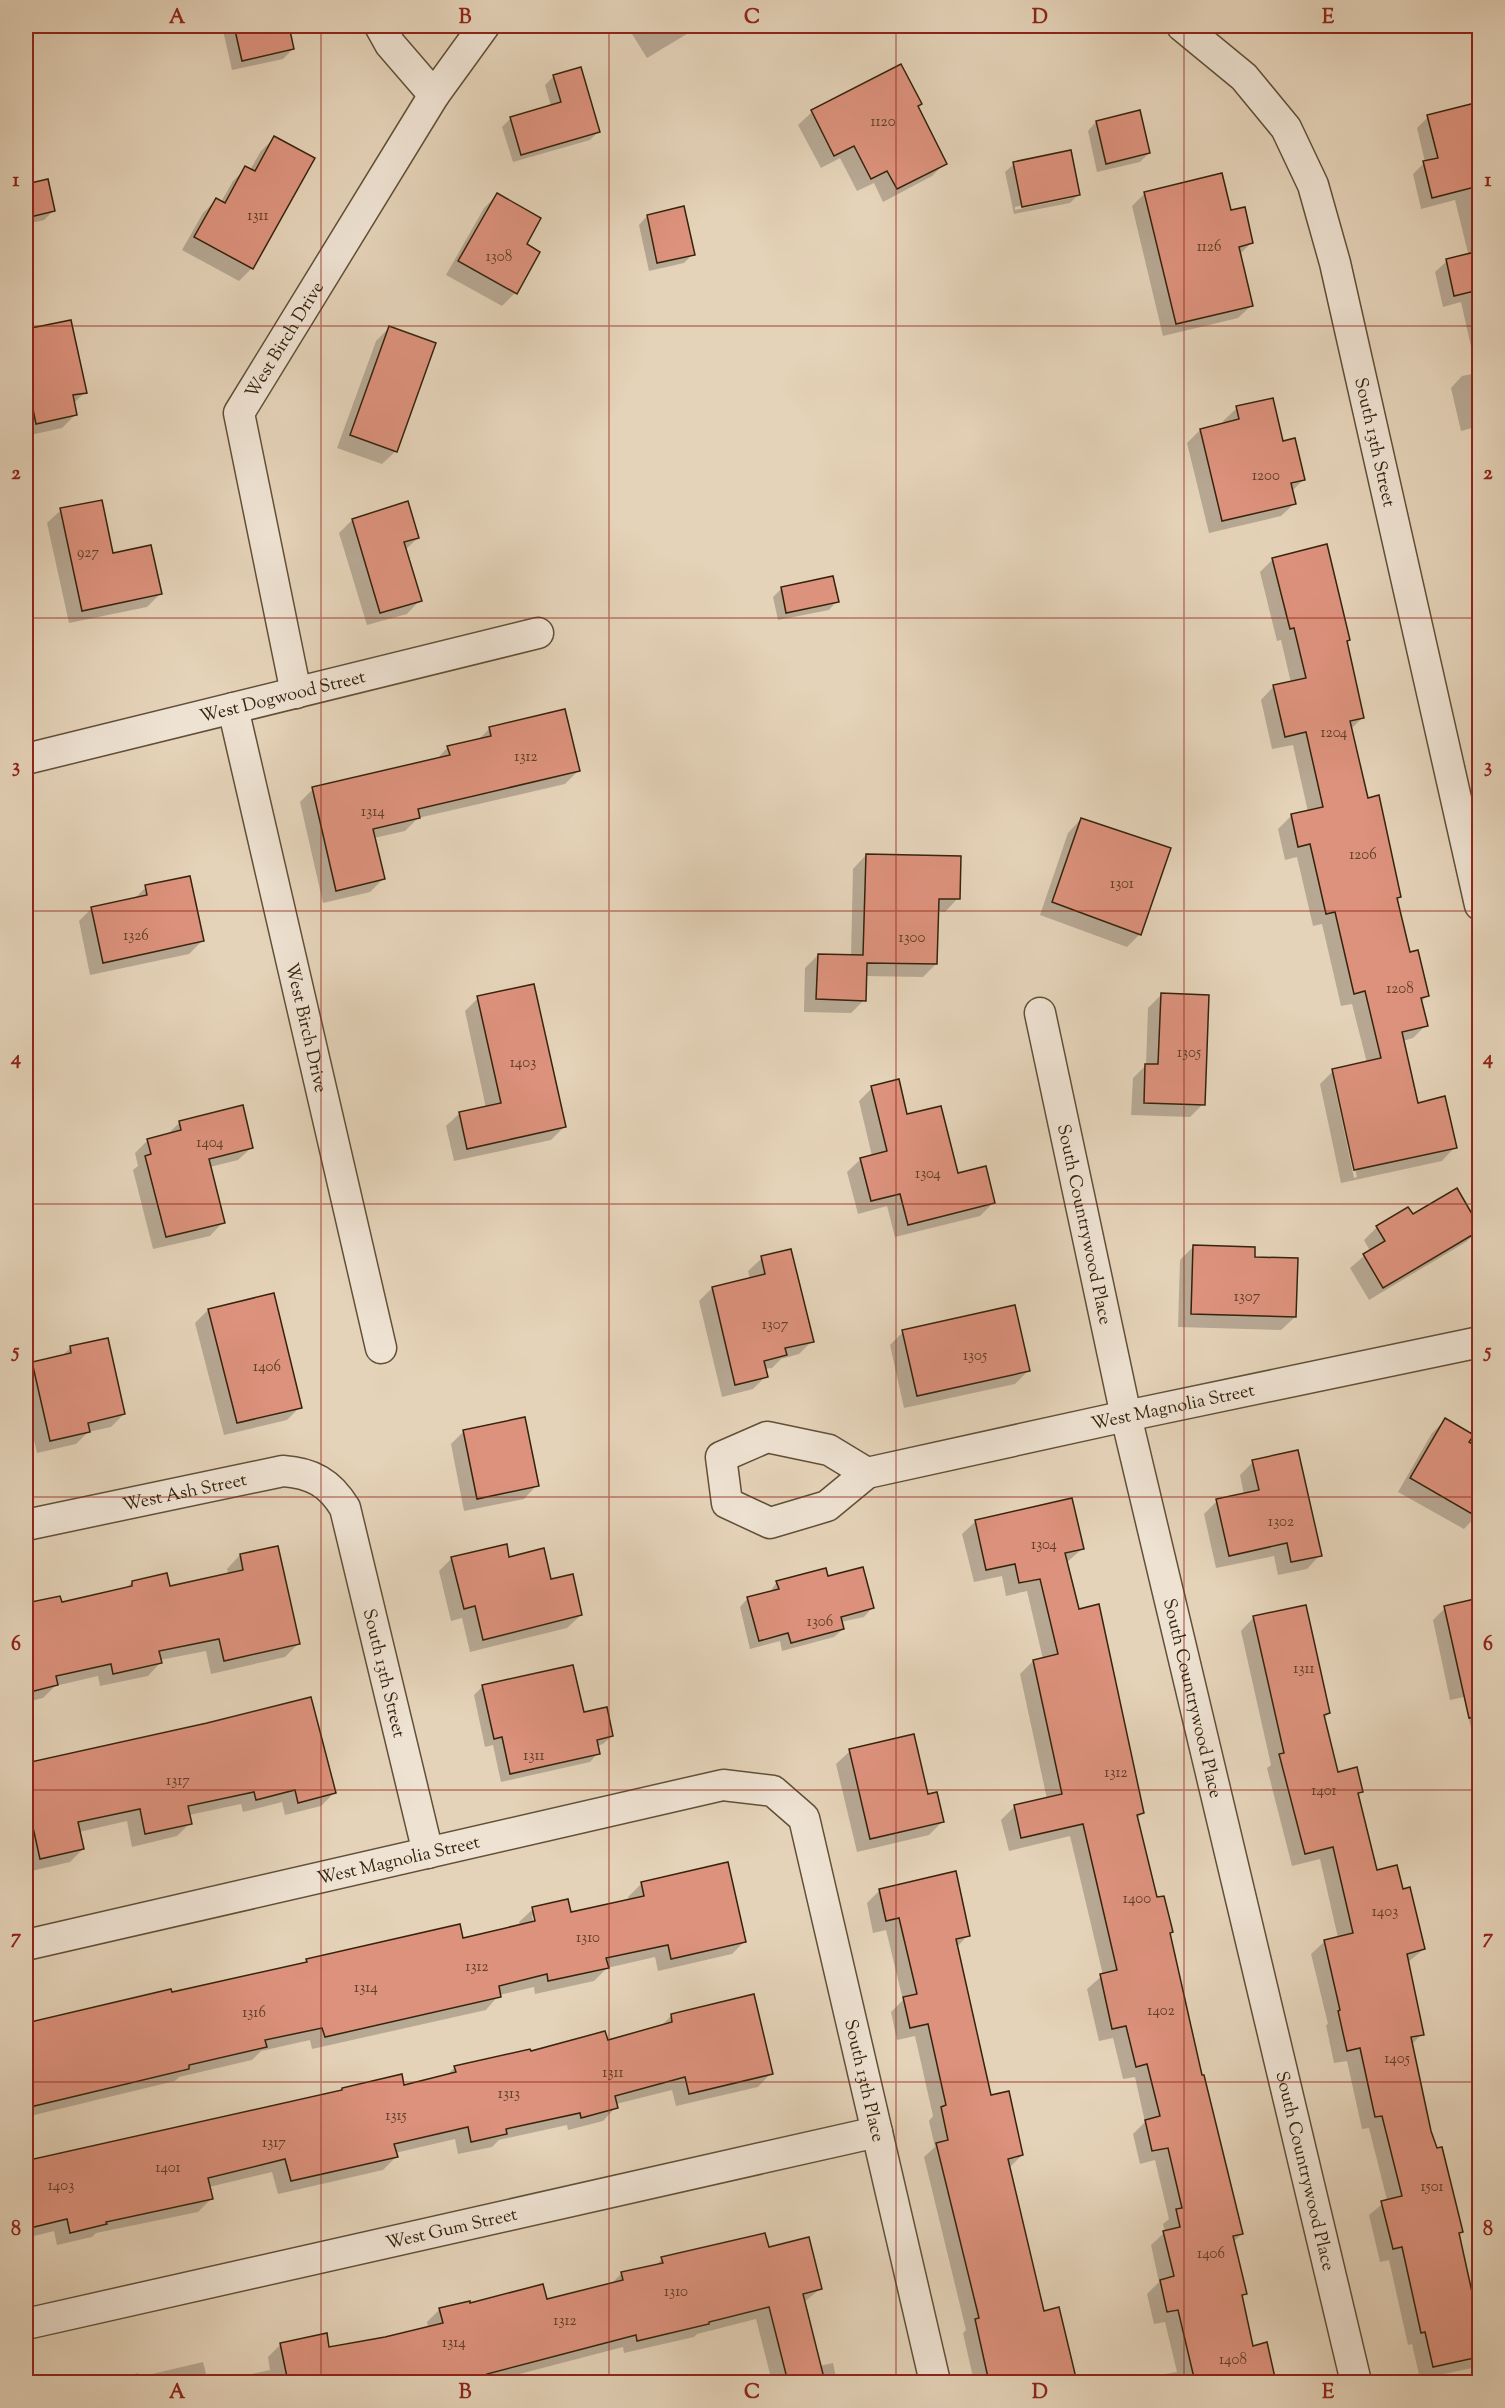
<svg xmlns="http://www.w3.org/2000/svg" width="1505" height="2408" font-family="'Sorts Mill Goudy',serif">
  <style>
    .shadow { fill: #0003; fill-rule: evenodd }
    .building { fill: #dd927d; stroke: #35240c; stroke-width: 1.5 }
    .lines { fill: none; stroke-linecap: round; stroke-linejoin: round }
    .minor-casing { stroke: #615037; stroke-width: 33 }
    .minor { stroke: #eee2d2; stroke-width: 30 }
    .grid { fill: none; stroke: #8f2418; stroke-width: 1.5; stroke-opacity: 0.55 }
    .labels { text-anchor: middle; stroke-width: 4.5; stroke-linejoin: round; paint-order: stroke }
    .number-label { font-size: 15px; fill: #5f4028 }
    .street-label { font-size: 18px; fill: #35240c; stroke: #eee2d2 }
    .neatline { fill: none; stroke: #8f2418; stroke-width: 2 }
    .grid-label { font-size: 20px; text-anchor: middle; font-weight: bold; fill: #8f2418 }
  </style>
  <rect width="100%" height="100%" fill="#e5d3b9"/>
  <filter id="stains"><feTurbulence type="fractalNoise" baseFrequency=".00333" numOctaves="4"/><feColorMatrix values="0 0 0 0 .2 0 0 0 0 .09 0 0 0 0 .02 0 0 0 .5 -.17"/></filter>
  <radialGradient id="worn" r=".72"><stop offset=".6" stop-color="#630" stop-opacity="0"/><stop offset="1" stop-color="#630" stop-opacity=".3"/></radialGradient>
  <!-- shadow -->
  <g class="shadow">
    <path d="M222,26h65l6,23 -10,10 -51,11z"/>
    <path d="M627,26h73l-53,32z"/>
    <path d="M900,66l20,38 -3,3 28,56 -13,13 -49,26 -9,-19 -17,8 -17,-33 -19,10 -23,-43 14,-13z"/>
    <path d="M554,76l45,55 -9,9 -77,22 -11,-35 9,-9 40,-12 -6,-21z"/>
    <path d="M1480,104v358l-8,-34 -11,3 -10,-43 11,-12 15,-3 -16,-71 -18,5 -8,-35 12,-11 21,-8 -13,-53 -34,9 -8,-35 12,-12 -8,-34 11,-11z"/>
    <path d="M1096,122l53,31 -9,9 -43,10 -9,-41z"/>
    <path d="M274,138l-22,130 -13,13 -57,-31 21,-37 13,-13 5,2 12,-21 13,-13 4,2 11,-19z"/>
    <path d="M1014,164l65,30 -9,9 -56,11 -9,-42zM1071,195v3l-56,12v-3z"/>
    <path d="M26,168l3,17 24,26 -9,9 -18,4z"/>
    <path d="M1145,193l85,19 21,31 -11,11 12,51 -14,13 -75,18 -31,-130z"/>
    <path d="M497,195l28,49 -10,49 -13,13 -56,-31 38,-67z"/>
    <path d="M647,216l46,38 -9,9 -35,8 -10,-46z"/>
    <path d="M70,321l15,71 -12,12 2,11 -13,13 -36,8v-105z"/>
    <path d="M390,327l6,124 -14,13 -45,-16 39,-107z"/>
    <path d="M1237,408l45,35 22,36 -12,12 3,12 -14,13 -72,17 -22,-90 13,-13 24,-6 -1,-3z"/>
    <path d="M61,510l99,84 -13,13 -78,16 -22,-100z"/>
    <path d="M352,520l66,18 -13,12 15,50 -13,14 -40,11 -28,-92z"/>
    <path d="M1480,528v30l-6,-24z"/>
    <path d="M1273,559l75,81 -2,3 16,75 -11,11 15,70 34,98 -4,3 13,54 18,42 -6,6 5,23 -13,13 -10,3 13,64 39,42 -13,14 -101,22 -21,-99 13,-13 34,-8 -15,-59 -11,2 -19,-82 -9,2 -16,-69 -12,3 -7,-31 13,-13 17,-4 -15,-67 -21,4 -11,-49 13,-14 17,-3 -10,-43 -4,1 -17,-69zM1333,1078h3l21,99 -3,1z"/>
    <path d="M781,589l56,12 -8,9 -51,10 -5,-23z"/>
    <path d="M490,728l88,43 -13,13 -147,34 -13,13 -31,7 9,41 -13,13 -47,11 -23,-101 13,-13 123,-29 12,-13 29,-6z"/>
    <path d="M1081,819l59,115 -13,13 -87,-32 28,-82z"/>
    <path d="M866,855l92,43 -13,14 -8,-1 -1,53 -13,13 -58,-1 -1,24 -13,13 -47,-1 1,-44 13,-13 33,1 2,-87z"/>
    <path d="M146,887l56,54 -13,13 -99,21 -11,-54 13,-13 41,-8z"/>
    <path d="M1161,995l42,109 -13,13 -59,-2 2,-37 13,-13 2,-57z"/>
    <path d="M478,998l86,129 -13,13 -97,21 -8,-35 14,-13 26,-5 -21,-97z"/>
    <path d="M872,1088l34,28 50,59 37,28 -13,13 -85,21 -8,-31 -29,8 -11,-42 14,-13 11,-3 -13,-55z"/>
    <path d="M180,1122l72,25 -14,13 -28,7 13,55 -13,14 -57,13 -20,-79 5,-4 -3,-13 13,-13 18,-4z"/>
    <path d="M1456,1190l24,39 -14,13 -97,58 -19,-32 20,-17 -6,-11 13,-13 35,-11z"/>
    <path d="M1193,1247l60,11 42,59 -14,13 -103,-3 2,-67z"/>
    <path d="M762,1258l50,83 -13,13 -18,5 -9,9 -8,1 2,7 -13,13 -31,8 -23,-96 13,-13 38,-9 -2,-8z"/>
    <path d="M208,1310l92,97 -13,13 -63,15 -29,-112z"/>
    <path d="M903,1332l126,38 -14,14 -111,24 -14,-63z"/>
    <path d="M70,1348l54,66 -13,13 -23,5 -12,12 -39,9 -6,-26 -5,1v-63l35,-8z"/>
    <path d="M1445,1420l22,23 13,7v62l-16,17 -66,-37 34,-59z"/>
    <path d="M464,1431l73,54 -13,14 -60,12 -13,-67z"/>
    <path d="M1253,1462l67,93 -13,14 -29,6 -4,-19 -58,12 -12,-54 13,-13 27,-6 -4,-20z"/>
    <path d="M976,1521l106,28 -16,14 12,48 65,202 -7,6 20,80 12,36 33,142 41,157 -9,8 12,51 -4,5 11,49 14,-3 9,38h-118l8,-8 12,-2 -12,-50 -11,2 -7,-30 12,-12 -8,-37 14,-13 -2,-8 6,-5 -14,-59 -15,4 -7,-30 12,-12 -10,-45 -12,2 -10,-41 -14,3 -12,-52 16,-14 -33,-139 -61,15 -8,-31 13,-13 33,-8 -27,-125 13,-13 10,-2 -16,-68 -21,5 -4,-20 -28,6 -12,-48z"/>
    <path d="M240,1555l58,89 -13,13 -74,17 -5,-23 -46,9 1,2 -13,14 -48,10 -2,-10 -43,10 -12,12 -17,4 1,-98h34l64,-15 7,-7 37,6 60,-13 -2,-6z"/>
    <path d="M452,1558h56l42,23 31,34 -14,13 -97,24 -8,-34 -11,3 -12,-50z"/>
    <path d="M827,1577l45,31 -8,9 -23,5 2,7 -9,8 -52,14 -2,-10 -30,8 -10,-42 8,-9 21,-5 8,-11z"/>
    <path d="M1480,1600v168l-16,-71 -14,3 -17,-80 12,-12z"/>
    <path d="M1254,1617l75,96 -6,6 14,55 24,18 -4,4 19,76 26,19 22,58 -17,14 15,71 -11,11 19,86 31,101 -3,3 22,96v29l-8,8 -52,11 -8,-35 -4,1 -19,-85 -9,2 -11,-47 18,-15 -18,-72 -7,1 -15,-68 -13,2 -8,-38 2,-1 -17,-70 14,-13 13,-3 -18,-79 -28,7 -25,-98 4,-3 -30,-134z"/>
    <path d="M483,1686l100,28 29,22 -9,8 -6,2 1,7 -8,9 -89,20 -8,-37 -8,2 -11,-52z"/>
    <path d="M207,1725l127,68 -13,13 -36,9 -3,-13 -39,10 -2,-8 -52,11 1,8 -13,13 -45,11 -5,-26 -48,11 4,17 -13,13 -43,10 -1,-106z"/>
    <path d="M850,1751l76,44 16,27 -13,13 -72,17 -21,-88z"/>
    <path d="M641,1884l104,57 -13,13 -74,17 -3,-14 -48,11 -13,13 -59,13 -1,-7 -35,8 -13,15 -174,39 -2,-9 -49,11 -9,9 -73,17 -4,4 -149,36v-93l144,-34 1,4 131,-29 5,-5 85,-21 1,3 69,-2 58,-14 -1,-4 14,-13 36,5 60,-13 -1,-4zM532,1916h3v13z"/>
    <path d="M880,1890l88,45 -11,12 33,150 32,58 -13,13 34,144 15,-3 17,73h-101l-11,-49 3,-3 -42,-173 11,-10 -6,-26 4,-5 -18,-80 -18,4 -6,-28 12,-12 -17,-70 -13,3 -6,-30z"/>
    <path d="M671,2016l100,57 -13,14 -82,19 -4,-16 -56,14v3l-13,14 -35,9 -1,-5 -68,15 -7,7 -34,7 -3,-15 -60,14 1,4 -13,13 -105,24 -6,-22 -63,15 2,12 -13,13 -102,21 -4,4 -35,8 -3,-14 -28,7v-72l4,-4 309,-69 3,-4 61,-2 43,-11 9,-9 75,-15 76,-11 54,-14z"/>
    <path d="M768,2249l52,40 -17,14 16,63 14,-3 4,19h-85l19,-4 -15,-59 -59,15 -3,3 -70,16 -1,-6 -134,35h-274l55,-12 -2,-13 13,-13 47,5 100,-21 -1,-6 13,-13 106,-9 65,-16 11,-11 33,-7 7,-7z"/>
    <path d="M203,2362l5,20h-104l34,-9 1,4z"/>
  </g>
  <!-- building -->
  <g class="building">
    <path d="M234,26h55l5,23 -52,12z"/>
    <path d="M901,64l21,40 -4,2 29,58 -50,25 -10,-18 -16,8 -17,-33 -20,10 -23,-46z"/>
    <path d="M581,67l19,65 -79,23 -11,-38 51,-15 -8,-27z"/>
    <path d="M1479,102v84l-47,12 -9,-37 15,-3 -11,-43z"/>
    <path d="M1140,110l10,43 -44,11 -10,-43z"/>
    <path d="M274,136l41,22 -62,111 -59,-32 22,-39 9,5 20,-37 10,5z"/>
    <path d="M1071,150l9,45 -58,12 -9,-45z"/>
    <path d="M1222,173l9,37 14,-3 8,36 -14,4 14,59 -77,18 -32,-132z"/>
    <path d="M48,179l7,32 -29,7v-34z"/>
    <path d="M497,193l44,25 -14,26 13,8 -23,42 -59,-33z"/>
    <path d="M684,206l11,49 -38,8 -10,-48z"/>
    <path d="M1479,251v39l-25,6 -8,-37z"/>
    <path d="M71,320l16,73 -14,2 4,20 -41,9 -10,-49v-46z"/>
    <path d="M389,326l47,17 -39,109 -47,-17z"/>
    <path d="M1273,398l10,43 12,-3 10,42 -14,3 5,21 -74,17 -22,-92 39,-10 -3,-13z"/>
    <path d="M102,500l11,53 38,-8 11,49 -80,17 -22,-103z"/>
    <path d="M408,501l11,37 -15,4 18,59 -42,12 -28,-94z"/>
    <path d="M1327,544l23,96 -3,1 17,77 -14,3 18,77 11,-3 22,102 -4,1 13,54 8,-2 11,46 -8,2 7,28 -26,6 16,71 27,-7 12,52 -103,22 -22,-101 49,-11 -16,-67 -11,3 -19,-82 -9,2 -16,-70 -12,3 -7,-33 32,-7 -17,-75 -21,5 -12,-52 33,-7 -12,-50 -4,1 -18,-71z"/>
    <path d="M833,576l6,26 -53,11 -5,-26z"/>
    <path d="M565,709l15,62 -162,38 2,9 -47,11 12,50 -49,12 -24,-104 138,-32 -3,-9 44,-10 -2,-9z"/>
    <path d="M1081,818l90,30 -30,87 -89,-33z"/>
    <path d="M866,854l95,2 -1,43h-21l-2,65 -70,-1 -1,38 -50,-2 2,-45 45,1z"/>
    <path d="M190,876l14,65 -101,22 -12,-56 56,-12 -2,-10z"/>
    <path d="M534,984l32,143 -99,22 -8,-37 42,-9 -24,-107z"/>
    <path d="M1161,993l48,2 -4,110 -61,-2 1,-39h13z"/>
    <path d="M899,1079l8,35 34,-8 17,67 28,-7 9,37 -87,22 -8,-31 -29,7 -11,-43 27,-7 -16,-65z"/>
    <path d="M243,1105l10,43 -44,11 16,64 -59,14 -21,-81 6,-2 -4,-15 34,-9 -2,-9z"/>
    <path d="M1457,1188l22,38v5l-96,57 -20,-34 22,-13 -9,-15 32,-19 5,7z"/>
    <path d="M1193,1245l62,2v10l43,1 -2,59 -105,-3z"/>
    <path d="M791,1249l23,93 -29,6 2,7 -23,6 4,16 -33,8 -23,-98 53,-13 -4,-18z"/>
    <path d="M274,1293l28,115 -65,15 -29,-114z"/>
    <path d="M1015,1305l15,66 -113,25 -15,-66z"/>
    <path d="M108,1338l17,76 -37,9 2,9 -40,9 -18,-79 39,-9 -1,-7z"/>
    <path d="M525,1417l14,69 -62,13 -14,-69z"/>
    <path d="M1445,1418l29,17 -5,7 10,6v70l-69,-40z"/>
    <path d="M1298,1450l24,106 -31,6 -4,-19 -58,13 -13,-57 43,-9 -7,-30z"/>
    <path d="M1072,1498l12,51 -19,4 14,56 20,-5 45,209 -7,2 20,82 7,-1 9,36 -3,1 32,142h2l39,159 -10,2 14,58 -5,1 11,51 14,-4 9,40h-81l-17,-72 -11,2 -7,-32 14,-4 -11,-45 17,-4 -4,-18 6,-1 -14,-60 -16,3 -7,-31 15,-4 -13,-52 -11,3 -10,-41 -14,3 -12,-55 17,-4 -34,-146 -62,14 -7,-33 48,-11 -29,-134 25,-6 -18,-75 -21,4 -4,-19 -29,6 -11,-50z"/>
    <path d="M507,1544l2,13 35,-9 7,31 22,-5 9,41 -99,25 -8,-34 -11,3 -13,-52z"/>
    <path d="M278,1546l22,98 -76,17 -5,-22 -60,12 3,12 -49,11 -2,-10 -55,12 2,9 -32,8v-90l34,-7 2,6 70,-16v-5l35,-8 3,13 73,-16 -3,-16z"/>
    <path d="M863,1567l11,41 -33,9 3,12 -53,14 -3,-10 -29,8 -12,-44 32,-8 -3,-8 50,-13 2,8z"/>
    <path d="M1479,1598v118l-10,2 -25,-112z"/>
    <path d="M1306,1605l24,108 -6,2 14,57 19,-5 6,25 -5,1 19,77 20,-5 6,24 7,-2 15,62 -18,5 17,81 -13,2 20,94 6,17 5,-1 21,85 -4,1 20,91v33l-46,10 -8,-35 -4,1 -19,-86 -9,2 -12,-48 21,-5 -20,-80 -7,1 -15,-69 -13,3 -9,-40 2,-1 -16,-70 29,-7 -20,-86 -28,7 -26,-100 5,-1 -31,-137z"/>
    <path d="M573,1665l11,47 23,-5 6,29 -16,4 3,14 -90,20 -8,-37 -8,2 -12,-54z"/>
    <path d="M311,1697l25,96 -38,10 -3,-13 -39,10 -2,-8 -66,14 4,18 -47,10 -5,-25 -62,13 6,27 -44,10 -14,-63v-33l181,-40z"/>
    <path d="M914,1734l14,60 9,-2 7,30 -74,17 -21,-90z"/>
    <path d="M728,1862l18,80 -75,17 -3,-14 -62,13 3,10 -61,13 -1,-7 -48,12 2,11 -176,40 -3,-9 -57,12 2,7 -78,18v4l-163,39v-85l145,-34 1,3 135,-30 -1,-3 154,-35 3,14 72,-17 -3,-14 36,-8 3,13 73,-16 -3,-14z"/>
    <path d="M956,1871l14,65 -14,3 35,156 18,-4 14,64 -15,4 36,152 15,-4 18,75h-88l-14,-63 4,-1 -43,-175 12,-3 -7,-33 5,-2 -18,-81 -18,4 -7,-31 14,-3 -18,-76 -13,3 -7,-32z"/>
    <path d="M754,1994l19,80 -84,20 -4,-17 -70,19 3,12 -37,10 -1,-5 -74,16 1,5 -36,8 -3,-15 -74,17 4,13 -107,24 -6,-22 -77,19 5,21 -107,23 1,2 -37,9 -3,-14 -41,10v-56l5,-1 -2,-12 313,-70v-2l60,-14 2,11 52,-13 -2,-6 76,-17 1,2 74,-20 3,9 64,-18 -1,-8z"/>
    <path d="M765,2233l4,14 40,-10 13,52 -19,5 22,88h-37l-19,-75 -60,15v2l-72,17 -1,-6 -149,39 1,5 -16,3h-184l-8,-39 47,-10 2,14 56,-10 58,-14 -4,-15 31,-7v2l73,-19 4,15 76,-19 -2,-8 42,-9 -2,-6z"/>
  </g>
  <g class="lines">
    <!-- minor casing -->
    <g class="minor-casing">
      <g id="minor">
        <path d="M380,26l10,18 44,51"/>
        <path id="s1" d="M1182,26l62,51 42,51 27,57 22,78 145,642"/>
        <path id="s2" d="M296,693l-57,-280 195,-318 50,-69"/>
        <path id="s3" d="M233,708l148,640"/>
        <path id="s4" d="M26,759l512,-126"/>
        <path id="s5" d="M1040,1013l86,403 230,966"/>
        <path id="s6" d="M867,1473l-38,-23 -62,-13 -46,20 6,46 43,20 57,-17 40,-33 259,-57 354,-74"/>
        <path id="s7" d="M26,1525l257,-54c29,2 47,12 62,37l83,345"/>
        <path id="s8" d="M26,1945l697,-160 50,6 31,27 131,564"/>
        <path id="s9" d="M26,2324l851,-192"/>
      </g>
    </g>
    <!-- minor -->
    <use href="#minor" class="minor"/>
  </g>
  <!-- grid -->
  <path class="grid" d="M321,26v2356M609,26v2356M896,26v2356M1184,26v2356M26,326h1454M26,618h1454M26,911h1454M26,1204h1454M26,1497h1454M26,1790h1454M26,2082h1454"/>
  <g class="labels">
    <!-- number labels -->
    <g class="number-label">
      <text x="883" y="126">1120</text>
      <text x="258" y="220">1311</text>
      <text x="1209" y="251">1126</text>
      <text x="499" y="261">1308</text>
      <text x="1266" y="480">1200</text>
      <text x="88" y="557">927</text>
      <text x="1334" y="737">1204</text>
      <text x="526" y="761">1312</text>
      <text x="373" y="816">1314</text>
      <text x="1363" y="859">1206</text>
      <text x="1122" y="888">1301</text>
      <text x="136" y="940">1326</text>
      <text x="912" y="942">1300</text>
      <text x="1400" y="993">1208</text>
      <text x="1189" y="1057">1305</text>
      <text x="523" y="1067">1403</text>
      <text x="210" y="1147">1404</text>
      <text x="928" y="1178">1304</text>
      <text x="1247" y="1301">1307</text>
      <text x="775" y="1329">1307</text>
      <text x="975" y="1360">1305</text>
      <text x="267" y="1371">1406</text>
      <text x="1281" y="1526">1302</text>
      <text x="1044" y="1549">1304</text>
      <text x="820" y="1626">1306</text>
      <text x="1304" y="1673">1311</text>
      <text x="534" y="1760">1311</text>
      <text x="1116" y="1777">1312</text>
      <text x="178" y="1785">1317</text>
      <text x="1324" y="1795">1401</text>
      <text x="1137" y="1903">1400</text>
      <text x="1385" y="1916">1403</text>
      <text x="588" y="1942">1310</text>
      <text x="477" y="1971">1312</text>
      <text x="366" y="1992">1314</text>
      <text x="1161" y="2015">1402</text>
      <text x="254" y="2017">1316</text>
      <text x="1397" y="2063">1405</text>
      <text x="613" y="2077">1311</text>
      <text x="509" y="2098">1313</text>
      <text x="396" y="2120">1315</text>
      <text x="274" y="2147">1317</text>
      <text x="168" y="2172">1401</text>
      <text x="61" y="2190">1403</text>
      <text x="1432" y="2191">1501</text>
      <text x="1211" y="2258">1406</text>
      <text x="676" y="2296">1310</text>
      <text x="565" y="2325">1312</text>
      <text x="454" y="2347">1314</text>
      <text x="1233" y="2364">1408</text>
    </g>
    <!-- street labels -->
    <g class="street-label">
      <text dy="6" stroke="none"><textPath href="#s2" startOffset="372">West Birch Drive</textPath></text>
      <text dy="6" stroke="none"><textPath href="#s1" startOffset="474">South 13th Street</textPath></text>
      <text dy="6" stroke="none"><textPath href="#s4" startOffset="264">West Dogwood Street</textPath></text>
      <text dy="6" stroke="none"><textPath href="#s3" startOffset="328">West Birch Drive</textPath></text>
      <text dy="6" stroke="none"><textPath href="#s5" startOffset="216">South Countrywood Place</textPath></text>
      <text dy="6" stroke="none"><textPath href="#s6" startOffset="676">West Magnolia Street</textPath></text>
      <text dy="6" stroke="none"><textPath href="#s7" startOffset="162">West Ash Street</textPath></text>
      <text dy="6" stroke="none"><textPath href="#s7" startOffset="508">South 13th Street</textPath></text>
      <text dy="6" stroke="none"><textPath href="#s5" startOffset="702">South Countrywood Place</textPath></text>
      <text dy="6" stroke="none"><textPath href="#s8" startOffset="382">West Magnolia Street</textPath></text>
      <text dy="6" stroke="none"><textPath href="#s8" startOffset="1076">South 13th Place</textPath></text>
      <text dy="6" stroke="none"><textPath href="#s5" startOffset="1188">South Countrywood Place</textPath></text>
      <text dy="6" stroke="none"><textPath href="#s9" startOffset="436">West Gum Street</textPath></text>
    </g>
  </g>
  <!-- margin -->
  <rect width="1505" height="2408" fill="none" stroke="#e5d3b9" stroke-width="66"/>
  <rect x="33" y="33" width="1439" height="2342" class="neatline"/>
  <g class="grid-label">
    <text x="177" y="23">A</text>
    <text x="465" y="23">B</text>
    <text x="752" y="23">C</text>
    <text x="1040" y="23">D</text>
    <text x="1328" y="23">E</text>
    <text x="16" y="186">1</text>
    <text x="1488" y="186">1</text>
    <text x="16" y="479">2</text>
    <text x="1488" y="479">2</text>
    <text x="16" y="772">3</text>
    <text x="1488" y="772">3</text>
    <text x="16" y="1064">4</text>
    <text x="1488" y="1064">4</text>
    <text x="16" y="1357">5</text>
    <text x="1488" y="1357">5</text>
    <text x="16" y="1650">6</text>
    <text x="1488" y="1650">6</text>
    <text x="16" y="1943">7</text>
    <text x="1488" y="1943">7</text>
    <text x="16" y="2235">8</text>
    <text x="1488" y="2235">8</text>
    <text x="177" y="2398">A</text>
    <text x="465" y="2398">B</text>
    <text x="752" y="2398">C</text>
    <text x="1040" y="2398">D</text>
    <text x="1328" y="2398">E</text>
  </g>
  <rect width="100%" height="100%" filter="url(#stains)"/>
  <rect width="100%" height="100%" fill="url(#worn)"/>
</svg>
